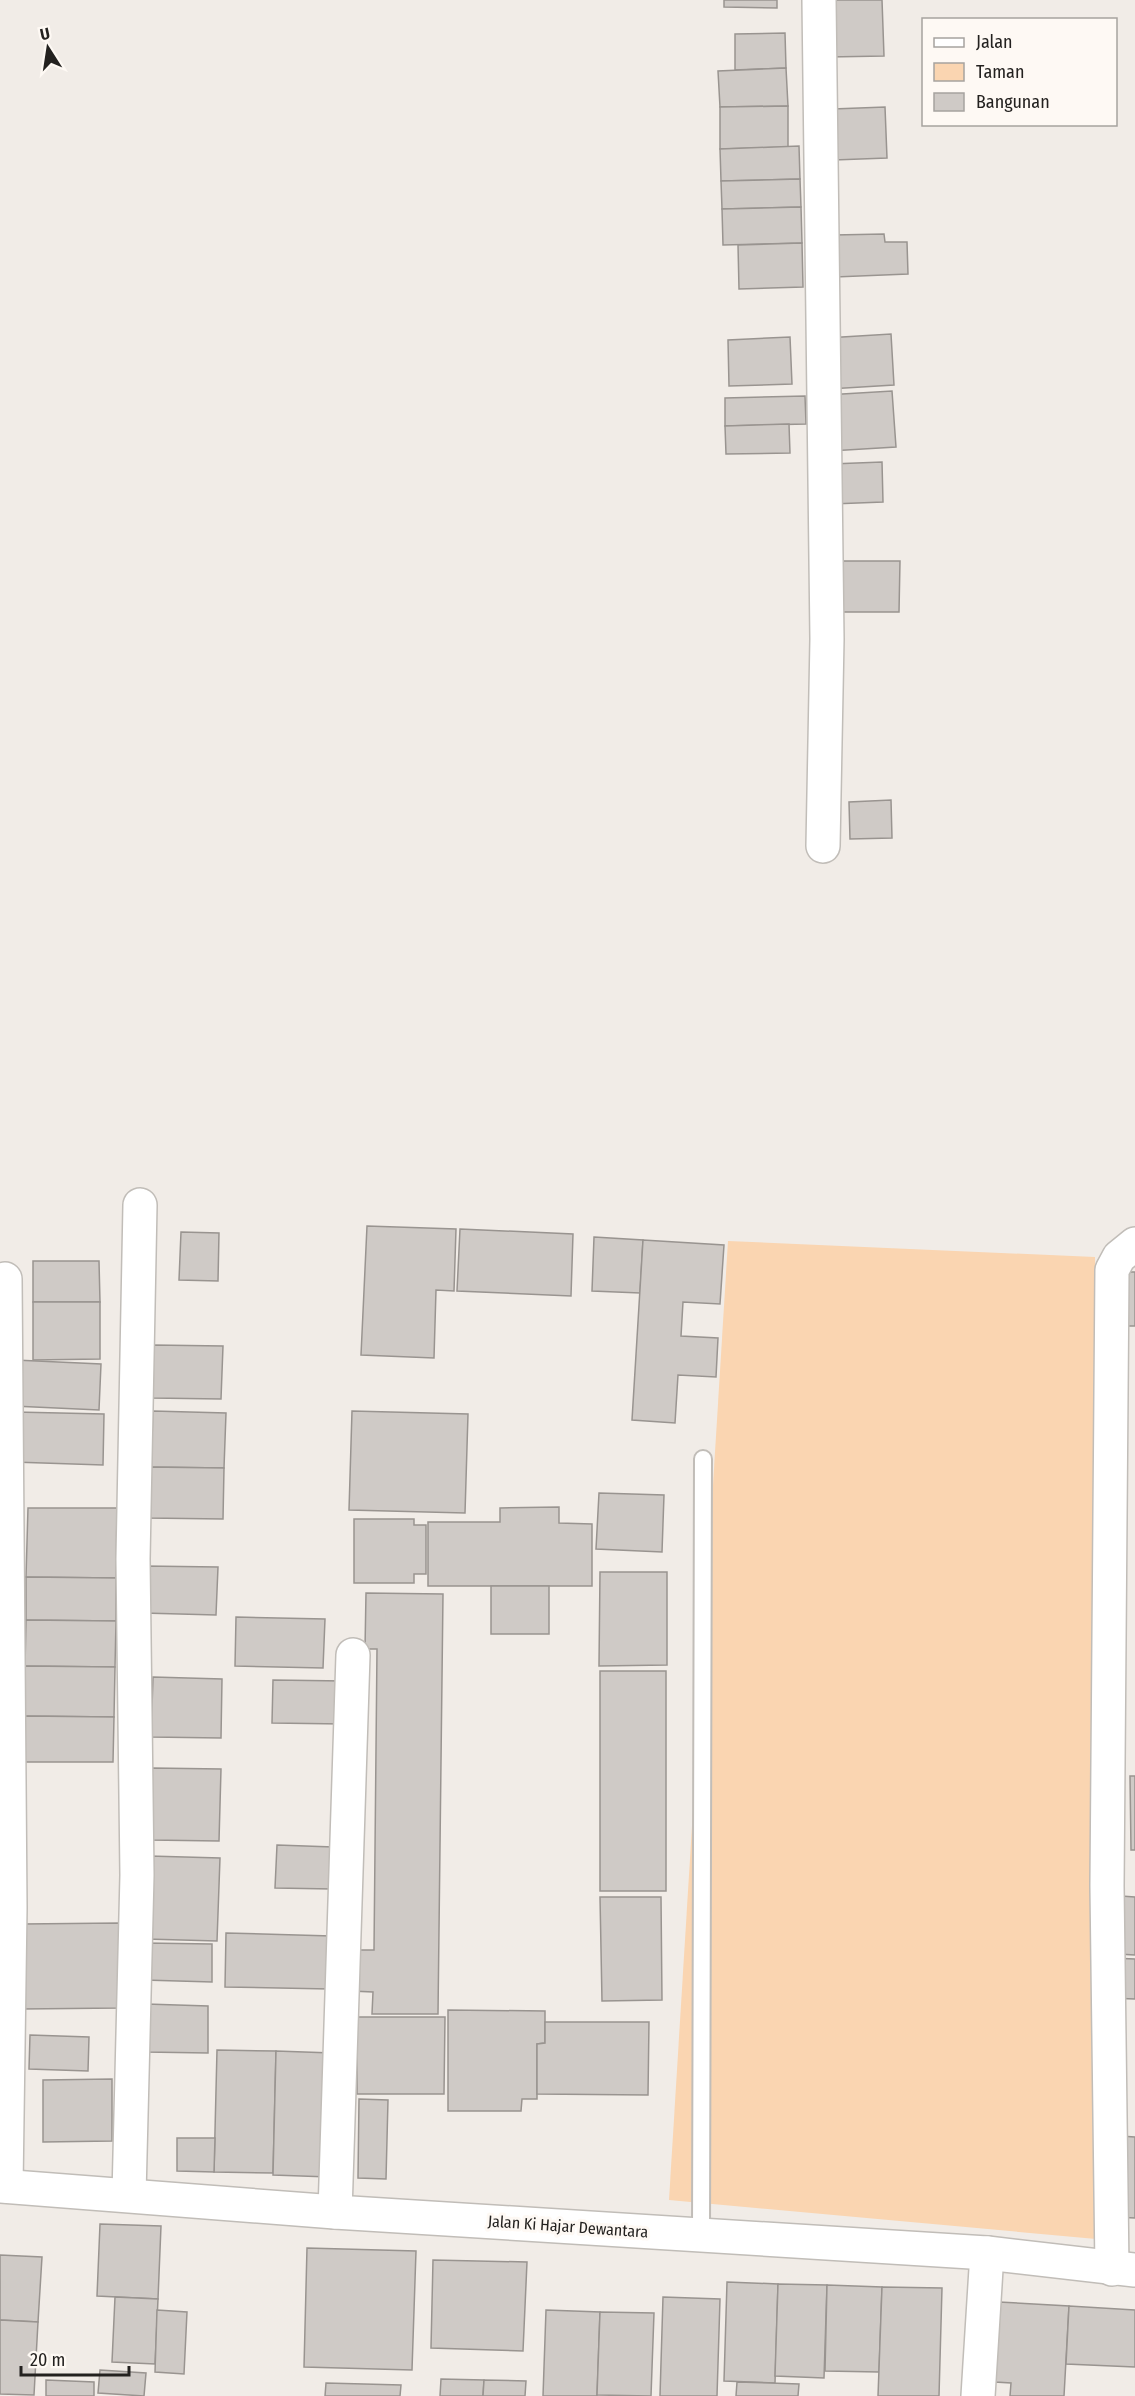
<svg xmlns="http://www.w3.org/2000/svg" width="1135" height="2396" font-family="'Fira Sans Condensed',sans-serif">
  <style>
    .green { fill: #fad5b1 }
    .building { fill: #cfcac6; stroke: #999490; stroke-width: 1.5 }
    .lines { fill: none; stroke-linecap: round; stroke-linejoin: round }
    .lane-casing { stroke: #c1bdb8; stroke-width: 20 }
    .street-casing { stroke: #c1bdb8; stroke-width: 36 }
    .secondary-casing { stroke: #c1bdb8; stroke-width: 36 }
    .lane { stroke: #fff; stroke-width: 16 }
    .street { stroke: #fff; stroke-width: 33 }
    .secondary { stroke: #fff; stroke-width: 33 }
    .labels { text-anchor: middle; stroke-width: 6; stroke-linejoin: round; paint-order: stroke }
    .street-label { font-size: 16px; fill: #23211f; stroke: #fef9f4 }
  </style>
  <rect width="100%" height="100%" fill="#f1ece7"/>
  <!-- green -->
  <path class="green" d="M728,1241l367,16 12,983 -438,-40z"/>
  <!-- building -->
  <g class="building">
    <path d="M724,0h53v8l-53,-1z"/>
    <path d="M828,0h54l2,56 -56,1z"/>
    <path d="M785,33l1,35 -51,2v-36z"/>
    <path d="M786,68l2,38 -68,1 -2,-36z"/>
    <path d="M788,106v41l-68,2v-42z"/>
    <path d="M885,107l2,51 -53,2 -1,-51z"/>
    <path d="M799,146l1,33 -79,2 -1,-32z"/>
    <path d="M800,179l1,28 -79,2 -1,-28z"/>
    <path d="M801,207l1,36 -79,2 -1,-36z"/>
    <path d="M884,234l1,8h22l1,32 -73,3 -1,-42z"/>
    <path d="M802,243l1,44 -64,2 -1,-44z"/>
    <path d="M891,334l3,51 -65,4 -3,-51z"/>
    <path d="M790,337l2,47 -63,2 -1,-46z"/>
    <path d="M892,391l4,56 -66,4 -4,-56z"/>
    <path d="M805,396l1,28 -81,2v-28z"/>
    <path d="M789,424l1,29 -64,1 -1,-28z"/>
    <path d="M882,462l1,40 -51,2 -1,-40z"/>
    <path d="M832,561h68l-1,51h-67z"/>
    <path d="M891,800l1,38 -42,1 -1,-37z"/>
    <path d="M367,1226l89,3 -2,62 -18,-1 -2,68 -73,-3z"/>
    <path d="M460,1229l113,5 -2,62 -114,-5z"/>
    <path d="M181,1232l38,1 -1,48 -39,-1z"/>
    <path d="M594,1237l49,3 -3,53 -48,-2z"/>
    <path d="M643,1240l81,5 -4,59 -37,-2 -2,34 37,2 -2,39 -38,-2 -3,48 -43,-3z"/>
    <path d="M33,1261h66l1,41h-67z"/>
    <path d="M1125,1272h10v54h-8z"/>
    <path d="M33,1302h67v57l-67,1z"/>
    <path d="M153,1345l70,1 -2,53 -69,-1z"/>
    <path d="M15,1360l86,4 -2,46 -86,-4z"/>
    <path d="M153,1411l73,2 -2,55 -73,-1z"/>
    <path d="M352,1411l116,3 -3,99 -116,-3z"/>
    <path d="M15,1412l89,2 -1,51 -90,-3z"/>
    <path d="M148,1467l76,1 -1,51 -76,-1z"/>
    <path d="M599,1493l65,2 -2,57 -66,-3z"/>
    <path d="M559,1507v16l33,1v62h-164v-64h72v-14z"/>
    <path d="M28,1508h89l-1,70 -90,-1z"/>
    <path d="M354,1519h60v6h12v49h-12v9h-60z"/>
    <path d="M144,1566l74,1 -2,48 -73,-2z"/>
    <path d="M600,1572h67v93l-68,1z"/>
    <path d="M26,1577l90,1v43l-90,-1z"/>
    <rect x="491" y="1586" width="58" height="48"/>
    <path d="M366,1593l77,1 -5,420h-66l1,-22 -22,-1 1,-41h22l3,-301h-12z"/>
    <path d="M236,1617l89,2 -2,49 -88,-2z"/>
    <path d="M26,1620l90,1 -1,46 -90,-1z"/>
    <path d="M25,1666l90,1 -1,50 -89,-1z"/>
    <rect x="600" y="1671" width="66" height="220"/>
    <path d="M153,1677l69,2 -1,59 -70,-1z"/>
    <path d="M273,1680l71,1 -1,43 -71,-1z"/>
    <path d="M25,1716l89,1 -1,45h-89z"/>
    <path d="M152,1768l69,1 -2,72 -69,-1z"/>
    <path d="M1130,1776h5v74h-4z"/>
    <path d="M277,1845l56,2 -1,42 -57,-1z"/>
    <path d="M149,1856l71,2 -3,83 -71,-2z"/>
    <path d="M1121,1896l14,1v58l-17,-1z"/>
    <path d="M600,1897h61l1,103 -60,1z"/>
    <path d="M119,1923v85l-97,1 1,-85z"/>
    <path d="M226,1933l105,3 -2,53 -104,-2z"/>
    <path d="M144,1943l68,1v38l-68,-2z"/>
    <path d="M1111,1958l24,1v40l-26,-1z"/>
    <path d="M146,2004l62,2v47l-63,-1z"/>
    <path d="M448,2010l97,1v32l-8,1v55h-15l-1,12h-73z"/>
    <path d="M357,2017h88l-1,77h-87z"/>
    <path d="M545,2022h104l-1,73 -111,-1v-50l8,-1z"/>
    <path d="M30,2035l59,2 -1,34 -59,-2z"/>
    <path d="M217,2050l59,1 -3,122 -59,-1z"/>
    <path d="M276,2051l56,2 -3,124 -56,-2z"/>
    <path d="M112,2079v62l-69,1v-62z"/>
    <path d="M359,2099l29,1 -2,79 -28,-1z"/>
    <path d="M1120,2136l15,1v81l-19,-1z"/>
    <path d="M177,2138h38l-1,34 -37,-1z"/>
    <path d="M100,2224l61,2 -3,73 -61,-3z"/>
    <path d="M307,2248l109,3 -4,119 -108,-3z"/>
    <path d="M0,2255l42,2 -4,65 -38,-2z"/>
    <path d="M433,2260l94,2 -4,89 -92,-3z"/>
    <path d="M727,2282l51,2 -3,99 -51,-2z"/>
    <path d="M778,2284l49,1 -3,93 -49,-2z"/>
    <path d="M827,2285l55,2 -3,85 -54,-1z"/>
    <path d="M882,2287l60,1 -3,108h-61z"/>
    <path d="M115,2297l43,2 -3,65 -43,-2z"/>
    <path d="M663,2297l57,2 -3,97h-57z"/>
    <path d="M999,2302l70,4 -5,90h-54l1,-13 -16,-1z"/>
    <path d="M1069,2306l66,4v57l-69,-3z"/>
    <path d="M157,2310l30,2 -3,62 -29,-2z"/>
    <path d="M546,2310l54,2 -3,84h-54z"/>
    <path d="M600,2312l54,1 -3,83 -54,-1z"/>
    <path d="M0,2320l38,2 -4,73 -34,-1z"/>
    <path d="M100,2370l46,3 -2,23 -46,-3z"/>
    <path d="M441,2379l43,1 -1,16h-43z"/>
    <path d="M46,2380l48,2v14h-48z"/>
    <path d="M484,2380l42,1 -1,15h-42z"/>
    <path d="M737,2382l62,2 -1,12h-62z"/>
    <path d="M326,2383l75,2 -1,11h-75z"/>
  </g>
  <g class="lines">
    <!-- lane casing -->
    <g class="lane-casing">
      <path id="lane" d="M701,2235l2,-776"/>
    </g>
    <!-- street casing -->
    <g class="street-casing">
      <g id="street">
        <path d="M819,0l8,639 -4,207"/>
        <path d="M5,1279l5,629 -4,278"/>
        <path d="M129,2195l8,-320 -4,-316 7,-354"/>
        <path d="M335,2212l18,-557"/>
        <path d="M1112,2269l-5,-383 5,-616 7,-13 16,-13"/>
        <path d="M978,2396l9,-143"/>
      </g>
    </g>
    <!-- secondary casing -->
    <g class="secondary-casing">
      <path id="secondary" d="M0,2186l335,26 652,41 148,17"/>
    </g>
    <!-- lane -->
    <use href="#lane" class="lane"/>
    <!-- street -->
    <use href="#street" class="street"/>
    <!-- secondary -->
    <use href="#secondary" class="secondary"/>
  </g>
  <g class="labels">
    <!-- street labels -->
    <g class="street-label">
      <text transform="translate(568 2226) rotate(4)" y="6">Jalan Ki Hajar Dewantara</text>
    </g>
  </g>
  <!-- legend -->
  <rect x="922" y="18" width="195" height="108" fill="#fef9f4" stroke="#a6a39f" stroke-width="1.5"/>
  <rect x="934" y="38" width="30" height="9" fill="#ffffff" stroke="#a6a39f" stroke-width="1.5"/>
  <text x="976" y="48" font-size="18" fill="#23211f">Jalan</text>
  <rect x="934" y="63" width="30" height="18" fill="#fad5b1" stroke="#a6a39f" stroke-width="1.5"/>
  <text x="976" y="78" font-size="18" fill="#23211f">Taman</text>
  <rect x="934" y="93" width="30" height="18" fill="#cfcac6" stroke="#a6a39f" stroke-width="1.5"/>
  <text x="976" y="108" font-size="18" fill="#23211f">Bangunan</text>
  <!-- north arrow -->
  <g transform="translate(48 48) rotate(348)" stroke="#fef9f4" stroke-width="4.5" paint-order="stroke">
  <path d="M0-4.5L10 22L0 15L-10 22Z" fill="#23211f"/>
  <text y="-9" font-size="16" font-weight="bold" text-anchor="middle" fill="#23211f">U</text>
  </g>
  <!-- scale -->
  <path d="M21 2366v9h108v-9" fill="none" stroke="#23211f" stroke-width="3"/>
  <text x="30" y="2366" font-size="18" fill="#23211f" stroke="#fef9f4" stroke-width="4.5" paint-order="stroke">20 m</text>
</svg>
